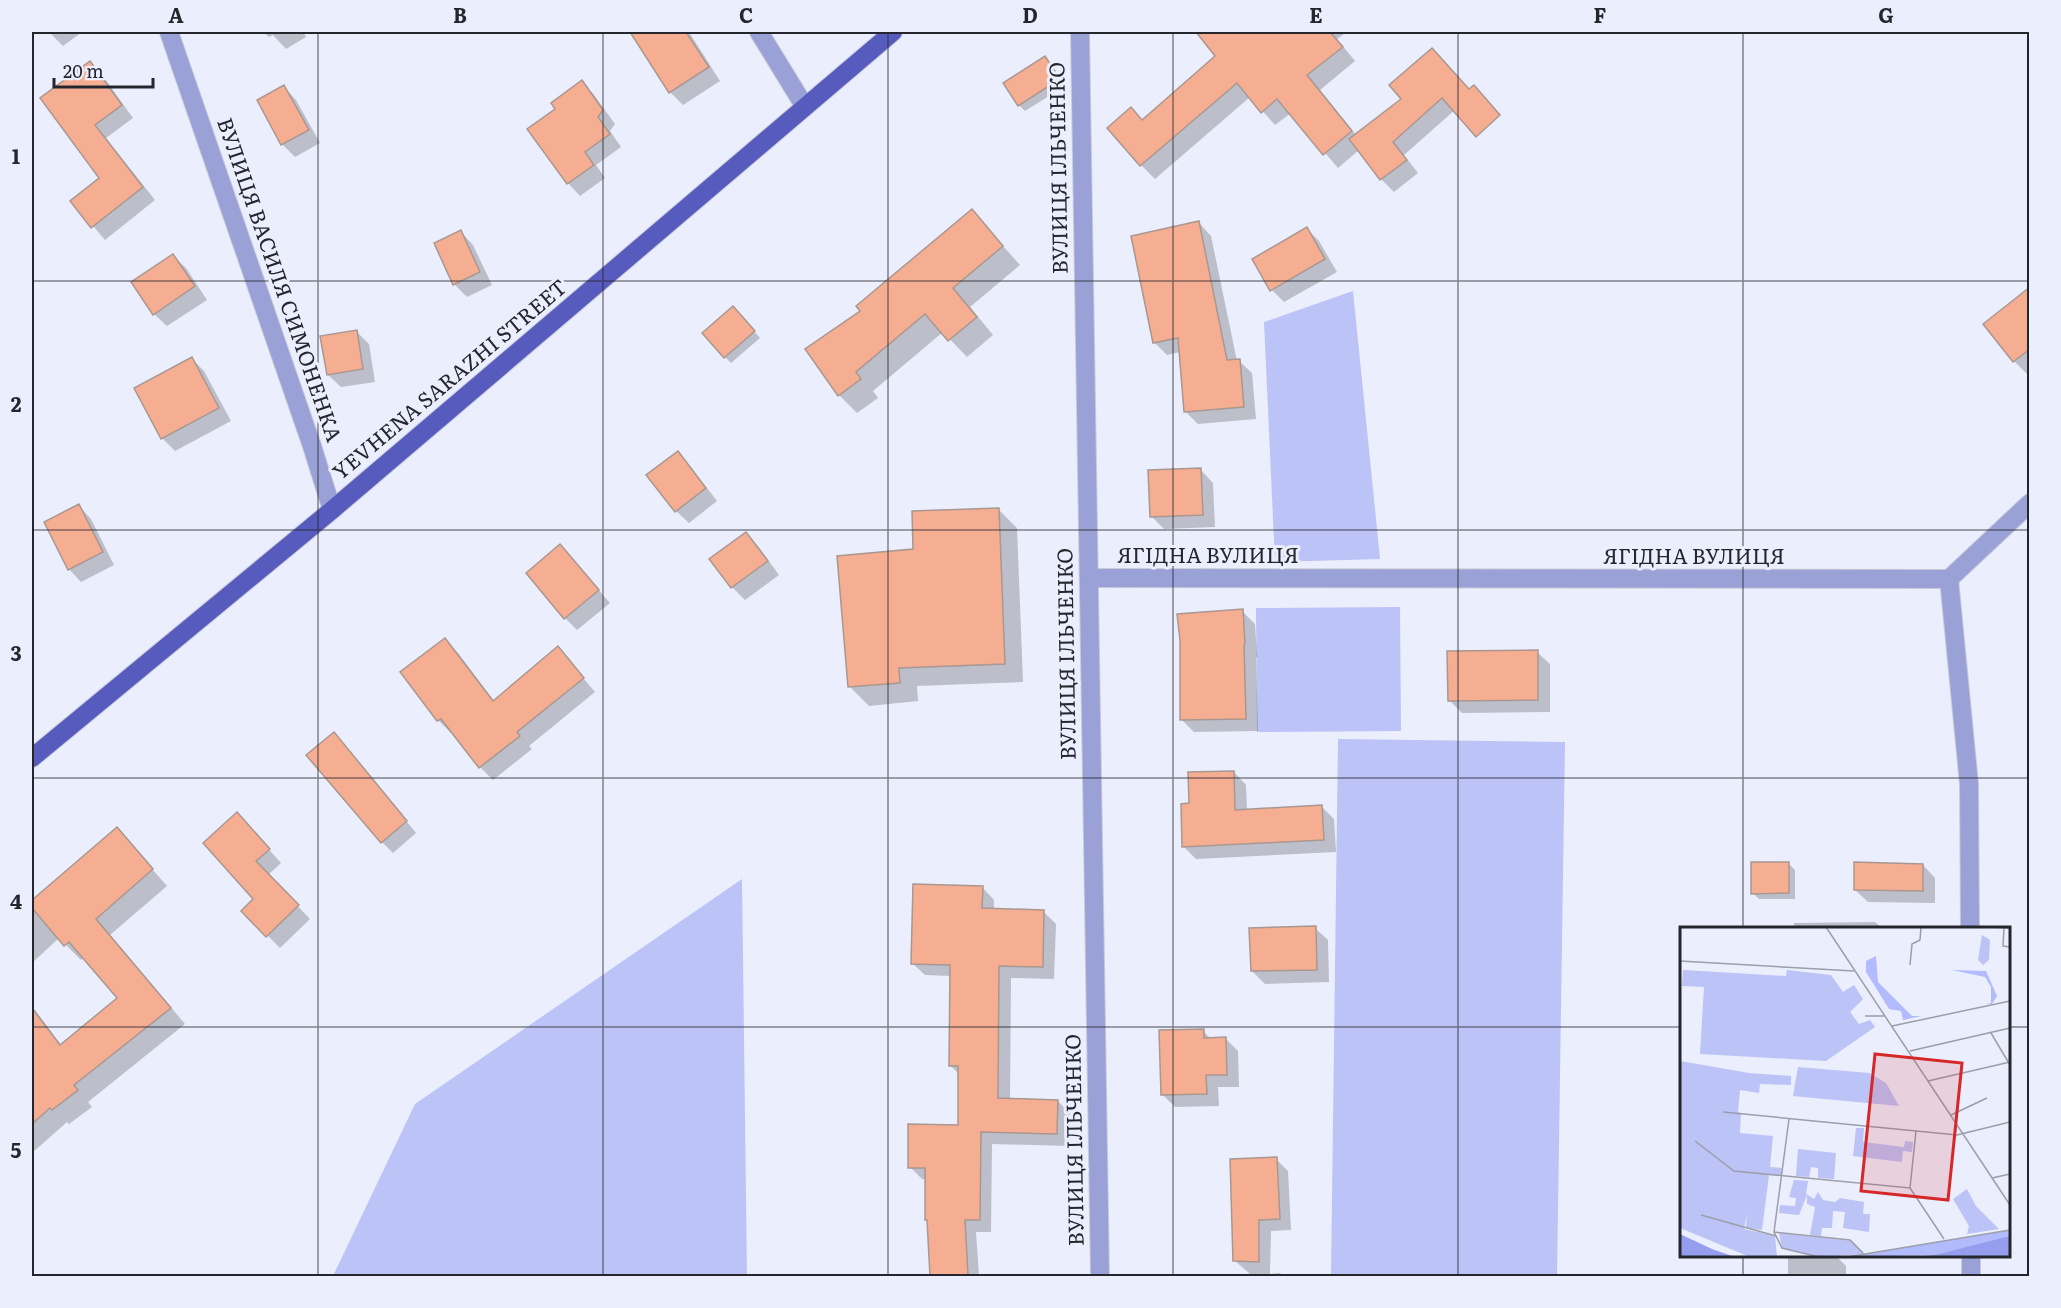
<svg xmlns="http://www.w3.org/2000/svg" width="2061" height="1308" font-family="Literata,serif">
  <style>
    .green { fill: #bbc3f7 }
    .shadow { fill: #0003 }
    .building { fill: #f6ae93; stroke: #a99790; stroke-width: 1.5 }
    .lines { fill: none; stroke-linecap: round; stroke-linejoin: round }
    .minor-casing { stroke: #c7cad7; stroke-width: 20 }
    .major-casing { stroke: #c7cad7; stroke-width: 20 }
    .minor { stroke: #99a1d7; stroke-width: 18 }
    .major { stroke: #575bbd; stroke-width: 18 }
    .grid { fill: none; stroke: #25262d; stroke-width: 1.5; stroke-opacity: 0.55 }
    .labels { text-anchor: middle; stroke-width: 6; stroke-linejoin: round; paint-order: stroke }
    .street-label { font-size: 21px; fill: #25262d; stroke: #ebeefc }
    .inset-road { fill: none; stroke: #9c9ea9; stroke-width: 1.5 }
    .view { fill: #d62828; fill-opacity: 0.15; stroke: #d62828; stroke-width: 3 }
    .inset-edge { fill: none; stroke: #25262d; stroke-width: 3 }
    .neatline { fill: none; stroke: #25262d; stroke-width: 2 }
    .grid-label { font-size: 20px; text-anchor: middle; font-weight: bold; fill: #25262d }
  </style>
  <rect width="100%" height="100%" fill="#ebeefc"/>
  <!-- green -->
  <g class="green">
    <path d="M1353,291l27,268 -105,3 -11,-240z"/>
    <path d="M1400,607l1,124 -144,1 -1,-124z"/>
    <path d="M1338,739l227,3 -8,534h-226z"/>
    <path d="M742,879l5,397h-414l82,-172z"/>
  </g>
  <!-- shadow -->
  <g class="shadow">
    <path d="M49,32h33l-19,14z"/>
    <path d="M263,32h40l3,5 -20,12 -13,-14 -4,2z"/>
    <path d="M644,32h45l31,49 -37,24 -13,-13 -35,-55z"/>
    <path d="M1198,32h149l-10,7 18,22 -35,29 36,45 47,-36 -12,-14 74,16 -61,54 14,18 -24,19 -13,-13 -22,-29 -21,18 -47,-55 -16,12 -25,-28 -95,82 -14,-14 -10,-56 12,12 75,-64z"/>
    <path d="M1045,58l20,28 -40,25 -6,-6z"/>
    <path d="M90,63l13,13 30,42 -27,20 49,62 -50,40 -33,-39 29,-23 -59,-79z"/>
    <path d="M582,82l12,13 21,29 -5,7 11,16 -25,18 9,13 -25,18 -12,-13 -11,-74z"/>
    <path d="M284,87l12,13 24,43 -25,14 -13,-13z"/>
    <path d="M972,211l48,54 -50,42 23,28 -26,22 -24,-25 -70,59 5,7 -21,15 -18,-18 23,-84z"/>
    <path d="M1199,223l12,13 26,125h2l13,12 4,46 -58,5 -13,-13 -5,-59 -13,3 -13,-13z"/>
    <path d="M1307,229l12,12 18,31 -53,30 -12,-12z"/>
    <path d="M461,232l12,13 19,40 -25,12 -13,-13z"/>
    <path d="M173,256l13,12 21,32 -40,26 -13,-12z"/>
    <path d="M2030,289v88l-16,-16 -29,-36z"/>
    <path d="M739,314l21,24 -29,25 -6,-6z"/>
    <path d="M356,331l13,13 6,38 -34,5 -13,-12z"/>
    <path d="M192,359l12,12 27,50 -56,30 -13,-13z"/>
    <path d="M677,453l13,13 27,35 -28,22 -13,-12z"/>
    <path d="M1201,470l12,13 2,44 -51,2 -12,-12z"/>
    <path d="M79,506l12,13 23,46 -33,17 -12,-13z"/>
    <path d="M998,509l19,19 6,154 -106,4 1,15 -49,5 -19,-19 65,-136z"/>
    <path d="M746,534l12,12 21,29 -34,25 -13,-13 -21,-27z"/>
    <path d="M560,546l50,57 -33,27 -12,-12z"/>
    <path d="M1242,611l13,13 2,33h-1l2,74 -64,1 -13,-13z"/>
    <path d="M445,640l13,13 37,49 63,-54 37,44 -66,54 3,3 -39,31 -13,-13 -27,-35 -2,1 -13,-13 -36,-48z"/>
    <path d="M1537,652l13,12v48l-88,1 -13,-13z"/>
    <path d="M344,745l72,88 -23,20 -11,-11z"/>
    <path d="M1234,772l12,13 1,26 75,-4 12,12 2,33 -140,7 -13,-13 8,-41z"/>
    <path d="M249,827l32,36 -13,12 42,44 -30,29 -37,-37 12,-12z"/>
    <path d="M117,829l50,57 -57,49 75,89 -97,78 4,5 -23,17 -2,-2 -35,31v-147l30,40 57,-48 -35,-41 -3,3 -22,-22 -27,25v-61z"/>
    <path d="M1789,864l6,6v29h-36l-6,-6z"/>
    <path d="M1923,865l12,13v25l-67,-1 -13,-12z"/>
    <path d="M982,887l12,13v10l50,2 12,12 -2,55 -43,-1 -1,122 48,1 12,13 -1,32 -77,-2 -1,88h-15l3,44h-47l-5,-97h-5l-12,-12 49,-41 1,-51 -10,-10 1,-89 -26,-1 -13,-12z"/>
    <path d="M1875,922l7,6h-88v-5z"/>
    <path d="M1315,928l13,12 1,42 -64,2 -13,-13z"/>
    <path d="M1203,1031l8,8h15l12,12 1,36h-21l1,19 -44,1 -13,-13z"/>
    <path d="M1276,1159l12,12 3,59 -20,1 -1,43 10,-1 3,3h-34v-3l-14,-12z"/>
    <path d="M1788,1256h48l10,10v10h-58z"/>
  </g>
  <!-- building -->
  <g class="building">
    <path d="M630,32h56l23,35 -40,26z"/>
    <path d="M1196,32h134l13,15 -36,28 45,56 -29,24 -46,-56 -16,14 -24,-30 -97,83 -33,-38 24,-21 11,13 73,-64z"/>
    <path d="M1432,48l37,41 5,-4 26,30 -24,22 -34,-39 -49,44 14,18 -27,20 -31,-41 52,-40 -12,-14z"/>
    <path d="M1045,56l15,23 -42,27 -15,-23z"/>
    <path d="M90,61l32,44 -27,20 48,62 -52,41 -21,-27 29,-23 -59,-80z"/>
    <path d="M582,80l21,30 -5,7 12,17 -25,18 9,13 -27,19 -40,-55 28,-20 -4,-6z"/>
    <path d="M284,85l25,45 -28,15 -24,-45z"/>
    <path d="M972,209l31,37 -50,42 24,29 -29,24 -23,-27 -69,58 5,7 -23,17 -33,-47 55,-38 -4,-5z"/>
    <path d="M1199,221l28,139 13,-1 4,48 -60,5 -6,-74 -25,5 -22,-107z"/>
    <path d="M1307,227l18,32 -55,32 -18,-32z"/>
    <path d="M461,230l19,42 -27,13 -19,-42z"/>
    <path d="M173,254l22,32 -42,29 -22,-33z"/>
    <path d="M2030,287v62l-17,13 -30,-38z"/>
    <path d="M733,306l22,25 -31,27 -22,-25z"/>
    <path d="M357,330l6,39 -36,6 -7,-39z"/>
    <path d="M192,357l27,51 -58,31 -27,-51z"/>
    <path d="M678,451l28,37 -31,24 -29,-37z"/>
    <path d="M1201,468l2,47 -53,2 -2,-47z"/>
    <path d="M79,504l24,48 -35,18 -24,-48z"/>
    <path d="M999,508l6,156 -106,4 1,15 -52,4 -11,-131 76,-7 -1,-38z"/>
    <path d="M746,532l22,29 -37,27 -22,-29z"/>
    <path d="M560,544l39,46 -35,29 -38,-46z"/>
    <path d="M1243,609l2,35 -1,1 2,74 -66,1v-80l-3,-26z"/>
    <path d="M445,638l48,63 65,-55 26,32 -67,54 3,4 -41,32 -38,-49 -4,2 -37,-49z"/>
    <path d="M1538,650v50l-90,1 -1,-50z"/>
    <path d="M334,732l73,89 -26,22 -75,-88z"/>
    <path d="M1234,771l1,39 87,-5 2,35 -142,7 -1,-43 8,-1 -1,-31z"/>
    <path d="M237,812l33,37 -14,12 43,44 -33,32 -25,-26 12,-12 -50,-56z"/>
    <path d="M117,827l36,42 -57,50 75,89 -97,77 4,5 -26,20 -2,-2 -18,16v-116l28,37 57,-47 -48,-56 -5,4 -32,-38v-8z"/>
    <path d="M1751,862h38v31l-38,1z"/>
    <path d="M1854,862l69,2v27l-69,-1z"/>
    <path d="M913,884l70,2 -1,22 62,2 -1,57 -44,-1 -1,132 60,2 -1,34 -76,-2 -1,88h-15l3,56h-38l-3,-56h-2v-52h-17v-44l50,1v-59h-9l1,-101 -39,-1z"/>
    <path d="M1316,926l1,44 -66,1 -2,-43z"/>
    <path d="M1204,1029v9l22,-1 1,38h-21l1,19 -46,1 -2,-65z"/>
    <path d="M1277,1157l3,62 -21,1v42l-26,-1 -3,-102z"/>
  </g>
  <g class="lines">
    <!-- minor casing -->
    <g class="minor-casing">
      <g id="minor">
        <path d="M169,32l143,414 20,64"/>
        <path d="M759,32l46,75"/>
        <path d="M1080,32l20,1244"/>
        <path d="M1089,578l860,1 20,205 1,144"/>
        <path d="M1949,579l81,-76"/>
        <path d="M1971,1256v20"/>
      </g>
    </g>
    <!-- major casing -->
    <g class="major-casing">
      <path id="major" d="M32,758l300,-248 561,-478"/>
    </g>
    <!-- minor -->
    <use href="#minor" class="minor"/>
    <!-- major -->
    <use href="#major" class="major"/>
  </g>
  <!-- grid -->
  <path class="grid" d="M318,32v1244M603,32v1244M888,32v1244M1173,32v1244M1458,32v1244M1743,32v896M32,281h1998M32,530h1998M32,778h1998M32,1027h1650M2008,1027h22M1743,1256v20"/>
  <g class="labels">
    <!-- street labels -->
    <g class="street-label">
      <text transform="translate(1059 168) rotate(-91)" y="7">ВУЛИЦЯ ІЛЬЧЕНКО</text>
      <text transform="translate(279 280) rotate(71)" y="7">ВУЛИЦЯ ВАСИЛЯ СИМОНЕНКА</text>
      <text transform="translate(450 380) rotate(-40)" y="7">YEVHENA SARAZHI STREET</text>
      <text x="1208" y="563">ЯГІДНА ВУЛИЦЯ</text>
      <text x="1694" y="564">ЯГІДНА ВУЛИЦЯ</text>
      <text transform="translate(1067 654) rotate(-91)" y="7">ВУЛИЦЯ ІЛЬЧЕНКО</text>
      <text transform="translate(1075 1140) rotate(-91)" y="7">ВУЛИЦЯ ІЛЬЧЕНКО</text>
    </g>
  </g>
  <!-- overview -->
  <g transform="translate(1680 927)">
    <rect width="330" height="330" fill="#ebeefc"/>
    <path d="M302,8l8,5 -1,20 -6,5 -5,-5zM3,43l103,6 1,-6 44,5 12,17 11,-7 9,14 -13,13 9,12 11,-4 5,7 -49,34 -126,-7 4,-67 -22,-1zM0,134l69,12 42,3v9l-31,-1 -1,9 -19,-3 -2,22 3,1 -1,20 33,3 -3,31 12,1 -1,8 -12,-1 -7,55 -16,-2 1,-14 -3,15 31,7 2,21h-27l-70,-29zM118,140l71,6 17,10 13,23 -106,-10zM176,201h8l-1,14 41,5 1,-6 8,1 -1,10 -9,-1 -1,11 -49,-6zM118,222l38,4 -2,26 -16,-1v-10l-7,-1 -2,10 -13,-1zM114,253l14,1 -2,13 8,5 4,-7 5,8 12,2 5,-4 24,4 -1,12h7l-1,18 -26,-4 2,-16 -12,-1 -1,17h-10l-1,8 -11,-1 5,-28 -8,-3v-9l-8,20 -20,-2 1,-8 15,1 1,-8 -7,-1zM287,262l9,17 23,23 -32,5 2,-8 -16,-27zM99,306l73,8 13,13 -46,3 -37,-9z" fill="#bbc3f7"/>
    <path d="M196,29l2,26 34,34h10l-19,4 -2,-9 -12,-2 -23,-37v-11zM272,43l34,1 11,25 -5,8h-6l5,-1v-16l-6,-10zM330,303v6l-10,3 -66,16 -87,2z" fill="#b2bbfd"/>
    <path d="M0,307l32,15 23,8h-55zM330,309v21h-98l22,-2z" fill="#959eee"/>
    <path class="inset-road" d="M146,0l184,278M308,0l22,1M324,1l-1,18 7,1M0,34l174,10M230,38l2,-21 8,-4 1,-13M185,89h19M212,99l118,-25M311,106l19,32M230,124l100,-23M248,154l82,-19M43,185l234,23 53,-13M271,188l36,-17M109,192l-15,113 8,16 37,9M15,214l39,30 176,17 6,-57M312,251l18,-4M230,261l34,51M21,288l75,21M94,305l76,8 13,13M167,330l163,-27"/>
    <path class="view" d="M195,127l87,9 -14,137 -87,-9z"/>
    <rect width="330" height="330" class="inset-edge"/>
  </g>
  <!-- border -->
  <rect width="2061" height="1308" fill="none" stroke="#ebeefc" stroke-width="66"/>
  <!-- scale -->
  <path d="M54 78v9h99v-9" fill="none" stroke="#25262d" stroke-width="3"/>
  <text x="63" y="78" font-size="18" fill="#25262d" stroke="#ebeefc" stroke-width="4.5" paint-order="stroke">20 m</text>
  <rect x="33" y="33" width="1995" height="1242" class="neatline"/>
  <g class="grid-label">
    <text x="176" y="23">A</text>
    <text x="460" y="23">B</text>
    <text x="746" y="23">C</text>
    <text x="1030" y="23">D</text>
    <text x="1316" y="23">E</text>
    <text x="1600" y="23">F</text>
    <text x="1886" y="23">G</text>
    <text x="16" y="164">1</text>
    <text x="16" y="412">2</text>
    <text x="16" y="661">3</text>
    <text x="16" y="909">4</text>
    <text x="16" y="1158">5</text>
  </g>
</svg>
